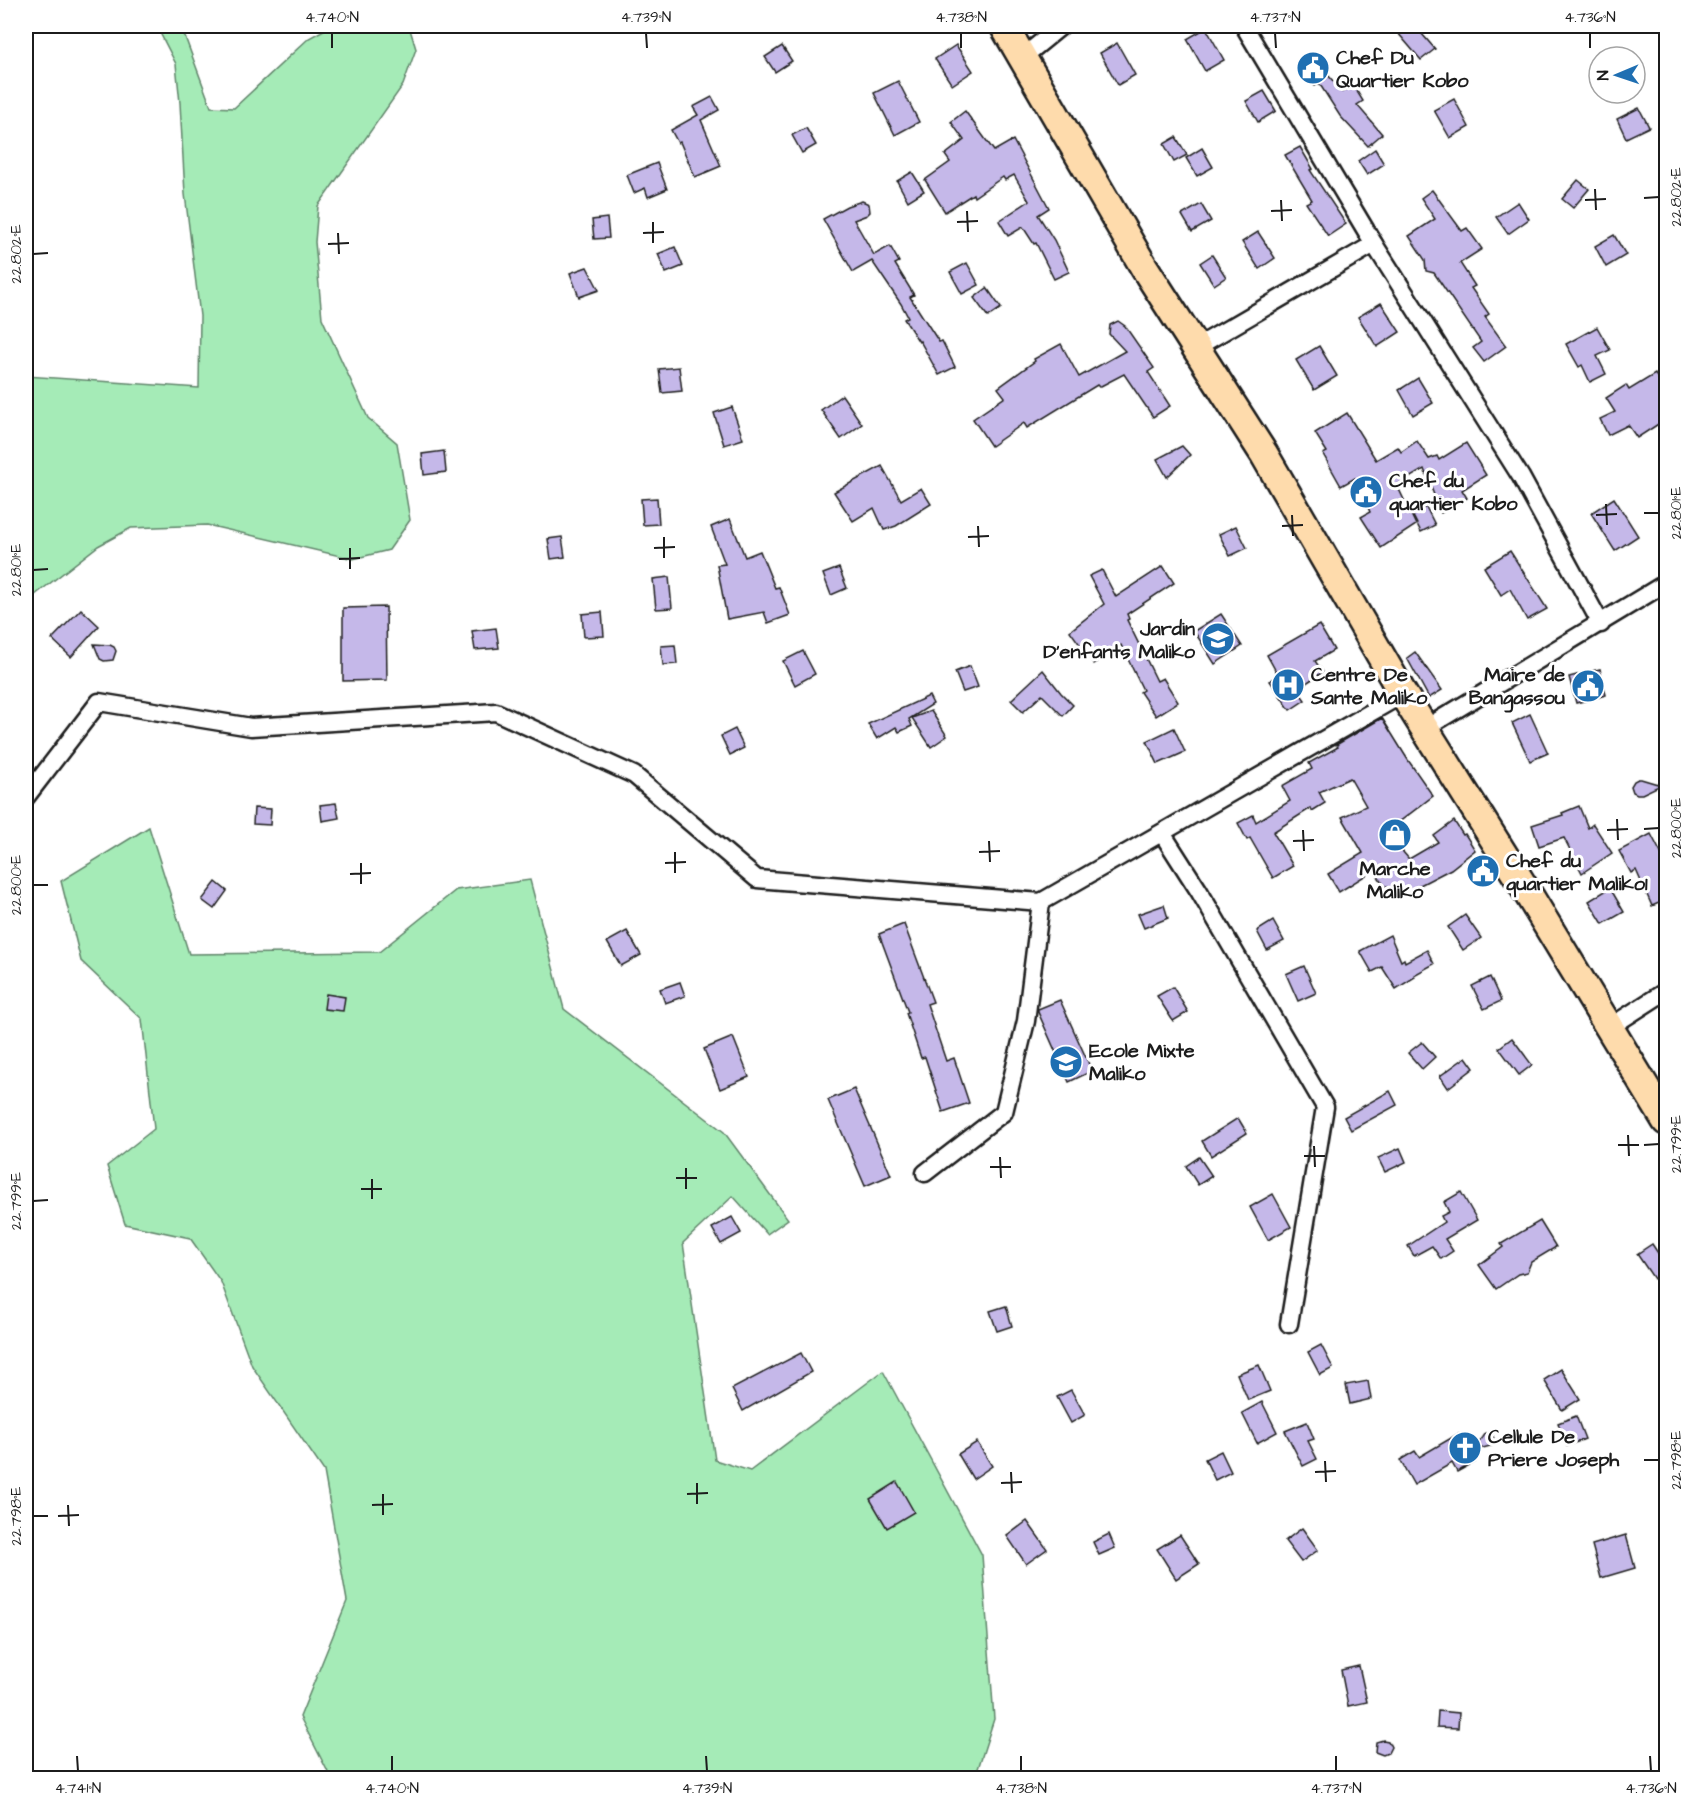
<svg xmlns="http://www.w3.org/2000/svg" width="1692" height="1804" font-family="'Architects Daughter',sans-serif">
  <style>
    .green { fill: #a5ebb7; stroke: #60846a; stroke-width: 1.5 }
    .building { fill: #c5b8e9; stroke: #1c1c1c; stroke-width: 1.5 }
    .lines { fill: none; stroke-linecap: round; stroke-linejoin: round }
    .minor-casing { stroke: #1c1c1c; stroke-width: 21 }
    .primary-casing { stroke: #1c1c1c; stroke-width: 32 }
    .minor { stroke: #fff; stroke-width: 16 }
    .primary { stroke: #fedbac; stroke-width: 27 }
    .ticks { fill: none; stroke: #1c1c1c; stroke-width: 2 }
    .labels { text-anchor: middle; stroke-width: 6; stroke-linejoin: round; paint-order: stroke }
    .poi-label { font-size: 20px; font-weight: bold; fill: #1c1c1c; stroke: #fff; text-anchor: start }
    .neatline { fill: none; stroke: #1c1c1c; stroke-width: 2 }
    .ticks-label { font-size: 15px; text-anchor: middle; fill: #1c1c1c }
  </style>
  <rect width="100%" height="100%" fill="#fff"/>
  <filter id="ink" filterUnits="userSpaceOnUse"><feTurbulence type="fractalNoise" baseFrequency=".0167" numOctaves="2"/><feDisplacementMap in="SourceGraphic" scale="12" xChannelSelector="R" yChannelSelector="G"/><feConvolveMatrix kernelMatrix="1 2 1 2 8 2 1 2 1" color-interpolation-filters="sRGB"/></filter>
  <g filter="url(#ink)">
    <!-- green -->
    <g class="green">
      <path d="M145,26h36l30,81 23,1 75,-70 22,-12h78l7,23 -13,36 -85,121 -3,36 7,76 46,100 29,25 13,77 -21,30 -36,9 -146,-34 -76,3 -33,18 -72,56v-226l173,12 1,-72 -15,-122 -5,-91 -4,-39 -18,-35z"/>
      <path d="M149,827l40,127 190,-2 77,-62 74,-10 34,129 160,123 64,87 -21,15 -34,-38 -50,47 32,217 35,11 133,-100 99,184 12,164 -19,59h-644l-31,-61 47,-116 -23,-130 -72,-105 -31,-84 -31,-44 -65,-14 -18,-58 47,-37 -12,-110 -61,-58 -20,-80z"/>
    </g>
    <!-- building -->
    <g class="building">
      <path d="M1407,26h8l20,23 -14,11 -23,-27z"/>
      <path d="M1206,28l18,32 -19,11 -18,-32z"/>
      <path d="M1117,43l18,32 -17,10 -18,-32z"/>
      <path d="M956,45l17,26 -21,14 -17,-26z"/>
      <path d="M782,46l10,15 -17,11 -10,-15z"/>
      <path d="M1310,53l32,39 11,-7 10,16 -6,4 25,29 -14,12 -28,-30 -21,-33 -4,3 -18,-22z"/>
      <path d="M898,81l21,41 -24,13 -21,-42z"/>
      <path d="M1264,91l12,20 -18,11 -12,-21z"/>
      <path d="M712,97l7,13 -18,10 20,46 -26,11 -15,-35 -2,1 -7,-13 27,-15 -5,-8z"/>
      <path d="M1454,99l15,28 -19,11 -16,-28z"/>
      <path d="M1639,108l10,19 -23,11 -9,-19z"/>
      <path d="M965,111l29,40 19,-11 36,68 -11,7 16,25 15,32 -15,7 -18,-36 -2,1 -11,-17 -15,9 -9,-15 30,-20 -15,-26 -9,5 -2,-3 -29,20 -1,-3 -28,18 -20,-32 25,-18 -5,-7 19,-15 -13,-18z"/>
      <path d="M806,128l10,17 -14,8 -10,-18z"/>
      <path d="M1176,137l11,18 -13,7 -10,-18z"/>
      <path d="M1300,147l13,22 -3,1 36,54 -18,12 -22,-33 6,-3 -27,-45z"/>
      <path d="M1202,148l11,19 -16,9 -11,-18z"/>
      <path d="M1375,149l9,15 -17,11 -9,-14z"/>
      <path d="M657,163l10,26 -19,8 -3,-9 -11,5 -7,-18z"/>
      <path d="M912,172l12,19 -16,10 -11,-20z"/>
      <path d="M1578,180l11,9 -16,19 -11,-9z"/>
      <path d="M1432,190l30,41 5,-3 15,21 -22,14 15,23 -4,2 18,26 -4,3 21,29 -22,16 -11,-14 8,-6 -47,-69 -8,-2 -1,-11 -16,-24 26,-17 -14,-21z"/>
      <path d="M862,201l7,3 1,8 -3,3 -13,5 20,35 16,-9 9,16 -4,2 19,31 -4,2 29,45 3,-1 13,26 -16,8 -19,-34 -1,1 -15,-23 4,-2 -7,-13 -29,-43 -19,11 -30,-53 24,-13z"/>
      <path d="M1518,202l11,17 -21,15 -12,-17z"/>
      <path d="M1201,204l10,17 -19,11 -10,-17z"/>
      <path d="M607,218l2,20 -15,1 -2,-19z"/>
      <path d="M1258,232l17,26 -16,11 -17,-27z"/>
      <path d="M1614,235l12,20 -20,12 -11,-21z"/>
      <path d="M675,247l8,19 -17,7 -8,-19z"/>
      <path d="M1212,255l14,22 -12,8 -14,-22z"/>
      <path d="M967,263l12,22 -17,9 -12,-22z"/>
      <path d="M587,267l12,23 -20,7 -9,-24z"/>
      <path d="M987,288l14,20 -13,9 -14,-19z"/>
      <path d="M1381,303l19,29 -23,15 -19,-30z"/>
      <path d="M1118,321l7,5 29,42 -6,4 22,34 -17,11 -29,-43 -25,13 -2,-2 -70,43 -3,-5 -33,23 -18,-27 32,-22 -7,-9 37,-27 -1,-2 27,-15 18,33 46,-26 -16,-17 1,-9z"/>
      <path d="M1597,327l13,23 -13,6 9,18 -16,8 -8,-17 -3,2 -13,-23z"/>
      <path d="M1319,346l18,30 -23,14 -18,-30z"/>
      <path d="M679,367l3,24 -20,2 -3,-24z"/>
      <path d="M1655,374l11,17v28l-29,19 -9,-13 -20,10 -8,-16 15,-7 -9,-14 20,-13 3,5z"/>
      <path d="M1418,378l15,25 -20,12 -14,-25z"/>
      <path d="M842,395l20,29 -21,15 -20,-29z"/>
      <path d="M732,407l11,32 -19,6 -10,-32z"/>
      <path d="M1347,413l29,47 22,-13 3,5 16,-11 12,18 8,-3 2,4 27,-17 20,32 -24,15 5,8 -26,15 -17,-44 -27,16 19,40 -35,23 -20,-31 9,-5 -15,-34 -14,8 -18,-32 4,-2 -12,-19z"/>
      <path d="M1182,446l8,9 -23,22 -10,-18z"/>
      <path d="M444,451l2,21 -22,3 -2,-21z"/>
      <path d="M882,466l19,34 20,-12 10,16 -35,22 -12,4 -10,-22 -21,13 -19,-29z"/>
      <path d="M657,498l2,26 -16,1 -2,-26z"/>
      <path d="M1614,498l24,38 -23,15 -24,-38z"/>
      <path d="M1426,507l9,18 -14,7 -9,-18z"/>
      <path d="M730,519l15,38 15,-6 15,37 4,-1 11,28 -22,8 -4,-11 -37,7 -10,-54 8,-1 -14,-37z"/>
      <path d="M1236,526l11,22 -17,8 -11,-22z"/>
      <path d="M562,537l3,20 -14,2 -3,-20z"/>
      <path d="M1510,551l37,58 -20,11 -17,-31 -9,6 -17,-28z"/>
      <path d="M1163,566l11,17 -47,31 2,5 -2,1 30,61 6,-3 15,24 -22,14 -16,-24 3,-2 -22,-45 -27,19 -24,-33 34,-27 -15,-28 13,-6 14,27z"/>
      <path d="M839,568l8,20 -16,7 -8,-21z"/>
      <path d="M669,577l3,31 -16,1 -3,-30z"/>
      <path d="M386,607l1,73 -44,1v-73z"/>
      <path d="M81,609l18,17 -28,31 -19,-18z"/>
      <path d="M602,612l2,24 -20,1 -2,-23z"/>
      <path d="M1221,614l21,32 -27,18 -21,-33z"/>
      <path d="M1319,625l15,25 -19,11 8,11 -26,17 8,11 -15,10 -20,-29 8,-6 -11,-20z"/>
      <path d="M496,628l3,20 -24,2 -3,-19z"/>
      <path d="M94,644l16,1 4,2 2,4 -3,9 -9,1 -4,-2z"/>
      <path d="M675,645l2,19 -14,1 -2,-19z"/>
      <path d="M803,651l12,23 -20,11 -12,-24z"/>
      <path d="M1415,652l27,38 -13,8 -22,-40z"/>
      <path d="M970,666l8,21 -15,5 -8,-20z"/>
      <path d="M1600,669l6,26 -30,8 -7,-26z"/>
      <path d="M1043,670l18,23 12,12 -10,11 -21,-21 -19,17 -12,-12z"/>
      <path d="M929,696l4,8 -24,15 3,7 -13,6 -3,-5 -19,12 -9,-15z"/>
      <path d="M931,711l16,25 -16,11 -19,-29z"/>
      <path d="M1530,714l18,39 -18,8 -18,-38z"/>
      <path d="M1382,718l26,42 25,36 -34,26 -15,8 25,29 29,-17 -4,-6 20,-15 9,14 2,-1 10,16 -24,19 -54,28 -10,-11 -2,1 -11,-17 -35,22 -11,-18 35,-21 -21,-36 24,-11 -16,-28 -31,14 6,11 -13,8 -1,-3 -38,24 20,34 -20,12 -23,-40 -3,2 -9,-17 15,-8 3,7 34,-21 -8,-15 30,-17 -3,-6 29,-16 -2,-2z"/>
      <path d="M1174,728l11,24 -27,12 -11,-23z"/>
      <path d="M735,729l9,19 -14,7 -9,-19z"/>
      <path d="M1638,779h3l20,6 -19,9h-5l-4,-2 -2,-6 3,-5z"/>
      <path d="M336,803l3,15 -17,3 -2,-16z"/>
      <path d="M1579,806l9,22 5,-4 19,29 -30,20 -18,-35 -25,8 -7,-21 31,-10 -1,-2z"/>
      <path d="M254,808l17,1 -1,16 -17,-1z"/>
      <path d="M1651,834l15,29v37l-14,6 -16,-36 -5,3 -12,-22z"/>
      <path d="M216,882l11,9 -13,18 -12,-9z"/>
      <path d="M1610,888l14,24 -21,12 -14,-23z"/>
      <path d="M1164,905l4,13 -24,10 -6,-14z"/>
      <path d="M1465,915l16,23 -18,12 -15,-23z"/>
      <path d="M1273,921l11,20 -17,9 -10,-19z"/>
      <path d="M904,924l29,78 -6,2 19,57 8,-3 15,45 -26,9 -18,-55 -4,1 -15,-45 2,-1 -29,-78z"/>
      <path d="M627,931l14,24 -20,11 -14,-24z"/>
      <path d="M1390,935l11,26 3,-2 1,3 22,-12 7,14 -20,11 1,2 -19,12 -14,-22 -10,5 -12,-21z"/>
      <path d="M1304,966l12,27 -18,8 -12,-27z"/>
      <path d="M1490,977l11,24 -17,8 -12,-23z"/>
      <path d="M680,982l5,14 -20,7 -5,-14z"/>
      <path d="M1173,987l15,25 -15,9 -16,-25z"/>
      <path d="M326,994l19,3 -2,14 -19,-2z"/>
      <path d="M1060,1000l32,71 -23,11 -31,-70v-3z"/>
      <path d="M733,1037l16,40 -29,12 -16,-40z"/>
      <path d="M1512,1038l20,27 -13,10 -20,-27z"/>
      <path d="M1422,1042l13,15 -13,12 -14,-16z"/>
      <path d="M1466,1057l8,11 -26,20 -8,-12z"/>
      <path d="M854,1089l37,86 -26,11 -37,-86z"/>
      <path d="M1390,1091l7,14 -46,25 -7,-13z"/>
      <path d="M1238,1118l9,15 -36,23 -9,-15z"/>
      <path d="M1400,1148l6,14 -21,10 -7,-14z"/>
      <path d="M1199,1157l13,19 -14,9 -12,-19z"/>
      <path d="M1461,1192l16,28 -32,19 8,12 -12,8 -9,-13 -18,10 -6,-10 36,-24 -3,-6 8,-4 -5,-10z"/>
      <path d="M1273,1194l18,33 -23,13 -18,-33z"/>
      <path d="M732,1217l9,16 -20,11 -9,-16z"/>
      <path d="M1540,1221l16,26 -25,15 -4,10 -9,2 -22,15 -17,-24 24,-18 -2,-3z"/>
      <path d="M1652,1244l14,21v5l-12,9 -17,-25z"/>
      <path d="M1006,1306l6,20 -15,5 -7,-20z"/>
      <path d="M1321,1345l12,23 -13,7 -12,-23z"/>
      <path d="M801,1353l10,19 -68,39 -11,-22z"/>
      <path d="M1259,1365l11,26 -22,9 -11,-26z"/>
      <path d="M1561,1369l19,30 -18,11 -18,-30z"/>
      <path d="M1368,1381l3,18 -21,5 -4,-19z"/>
      <path d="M1071,1390l14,25 -14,8 -14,-26z"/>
      <path d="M1262,1402l15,30 -20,11 -15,-30z"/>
      <path d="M1576,1416l9,23 -18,7 -9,-23z"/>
      <path d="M1307,1422l7,17 -6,2 9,18 -14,7 -18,-35z"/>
      <path d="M1485,1433l7,1 2,5v6l-22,6z"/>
      <path d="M1458,1434l17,28 -18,10 -5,-9 -38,22 -14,-25 15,-9 4,6z"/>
      <path d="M977,1442l15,24 -19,13 -15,-25z"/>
      <path d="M1221,1451l10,21 -16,8 -10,-21z"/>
      <path d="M897,1482l17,30 -27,16 -17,-29z"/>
      <path d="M1027,1521l20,28 -21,15 -19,-28z"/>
      <path d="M1302,1528l16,22 -17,12 -16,-21z"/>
      <path d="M1109,1534l6,14 -16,7 -6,-13z"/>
      <path d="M1180,1535l19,29 -23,15 -19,-30z"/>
      <path d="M1626,1535l9,33 -34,10 -9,-33z"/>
      <path d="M1359,1666l8,36 -19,4 -7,-36z"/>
      <path d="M1438,1711l21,2 -1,15 -21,-1z"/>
      <path d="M1383,1740l5,1 3,6 -3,6 -5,2 -8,-3 1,-10z"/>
    </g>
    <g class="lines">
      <!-- minor casing -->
      <g class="minor-casing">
        <g id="minor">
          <path d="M1244,26l130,218 147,233 80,147"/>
          <path d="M1023,57l38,-31"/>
          <path d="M1195,348l179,-104"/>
          <path d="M1424,729l242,-146"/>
          <path d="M26,797l73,-95 152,25 245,-15 138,63 123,104 284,23 362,-208"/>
          <path d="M1162,833l37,58 126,216 -36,217"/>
          <path d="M1610,1027l56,-36"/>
          <path d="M925,1173l79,-61 22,-91 15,-119"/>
        </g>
      </g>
      <!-- primary casing -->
      <g class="primary-casing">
        <path id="primary" d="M1004,26l140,241 120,187 139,240 124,198 139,229"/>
      </g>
      <!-- minor -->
      <use href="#minor" class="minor"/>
      <!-- primary -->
      <use href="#primary" class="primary"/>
    </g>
  </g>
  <!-- ticks -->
  <path class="ticks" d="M332,33v15M646,33l1,15M961,33v15M1275,33l1,15M1590,33v15M1595,189l1,21M1644,198l15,-1M1281,200l1,21M1585,200l21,-1M967,211l1,21M1271,211l21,-1M653,222v21M957,222l21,-1M338,233l1,21M643,233l21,-1M328,244l21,-1M33,254l15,-1M1606,504l1,21M1644,513h15M1292,515l1,21M1596,515l21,-1M978,526l1,21M1282,526l21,-1M664,537v21M968,537l21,-1M350,548v21M654,548l21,-1M339,559l21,-1M33,570l15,-1M1617,819l1,21M1644,829l15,-1M1303,830l1,21M1607,830l21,-1M989,841l1,21M1293,841l21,-1M675,852v21M979,852l21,-1M361,863v21M665,863l21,-1M350,874l21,-1M33,885h15M1628,1135l1,21M1618,1145h21M1644,1145l15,-1M1314,1146l1,21M1304,1156h21M1000,1157l1,21M990,1167h21M686,1168v21M676,1178h21M372,1179v20M361,1189h21M33,1201l15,-1M1644,1460h15M1325,1461l1,21M1011,1472l1,21M1315,1472l21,-1M697,1483v21M1001,1483l21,-1M383,1494v21M687,1494l21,-1M68,1505l1,21M372,1505l21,-1M33,1516h15M58,1516l21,-1M77,1756l1,15M392,1756v15M706,1756l1,15M1021,1756v15M1336,1756v15M1650,1756l1,15"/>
  <!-- icons -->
  <defs>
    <g id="civic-disc" transform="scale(1.725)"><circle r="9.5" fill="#1f6fb2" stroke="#fff"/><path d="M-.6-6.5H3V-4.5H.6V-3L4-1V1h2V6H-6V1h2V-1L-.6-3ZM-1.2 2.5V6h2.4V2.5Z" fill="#fff"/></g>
    <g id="school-disc" transform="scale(1.725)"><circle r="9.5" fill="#1f6fb2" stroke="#fff"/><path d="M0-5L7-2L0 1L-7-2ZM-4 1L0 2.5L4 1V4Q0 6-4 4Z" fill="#fff"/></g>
    <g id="hospital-disc" transform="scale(1.725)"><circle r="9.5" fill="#1f6fb2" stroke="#fff"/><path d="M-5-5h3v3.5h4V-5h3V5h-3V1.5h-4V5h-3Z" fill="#fff"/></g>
    <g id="shop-disc" transform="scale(1.725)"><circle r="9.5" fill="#1f6fb2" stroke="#fff"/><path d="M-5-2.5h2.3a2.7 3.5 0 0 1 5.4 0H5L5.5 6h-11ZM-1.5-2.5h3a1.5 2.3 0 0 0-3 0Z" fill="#fff"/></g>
    <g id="church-disc" transform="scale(1.725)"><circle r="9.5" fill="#1f6fb2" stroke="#fff"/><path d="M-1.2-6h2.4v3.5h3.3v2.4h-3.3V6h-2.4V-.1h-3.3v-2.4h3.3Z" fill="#fff"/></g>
  </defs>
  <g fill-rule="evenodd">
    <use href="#civic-disc" x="1313" y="68"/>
    <use href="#civic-disc" x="1366" y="492"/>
    <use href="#school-disc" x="1218" y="639"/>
    <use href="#hospital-disc" x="1288" y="685"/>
    <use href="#civic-disc" x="1588" y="686"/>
    <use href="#shop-disc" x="1395" y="835"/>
    <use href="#civic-disc" x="1483" y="871"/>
    <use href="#school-disc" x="1066" y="1062"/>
    <use href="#church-disc" x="1465" y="1448"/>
  </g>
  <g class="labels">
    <!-- poi labels -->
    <g class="poi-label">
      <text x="1336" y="64">Chef Du<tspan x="1336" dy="23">Quartier Kobo</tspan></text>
      <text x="1389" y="487">Chef du<tspan x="1389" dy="23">quartier Kobo</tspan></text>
      <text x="1195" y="635" text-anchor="end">Jardin<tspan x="1195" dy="23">D'enfants Maliko</tspan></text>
      <text x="1311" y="681">Centre De<tspan x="1311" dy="23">Sante Maliko</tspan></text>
      <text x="1565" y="681" text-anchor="end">Maire de<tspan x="1565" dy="23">Bangassou</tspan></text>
      <text x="1506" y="867">Chef du<tspan x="1506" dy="23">quartier Maliko1</tspan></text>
      <text x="1395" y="875" text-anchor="middle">Marche<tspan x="1395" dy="23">Maliko</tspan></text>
      <text x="1089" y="1057">Ecole Mixte<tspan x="1089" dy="23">Maliko</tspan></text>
      <text x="1488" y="1443">Cellule De<tspan x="1488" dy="23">Priere Joseph</tspan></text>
    </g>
  </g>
  <!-- margin -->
  <rect width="1692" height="1804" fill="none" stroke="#fff" stroke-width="66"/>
  <!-- north arrow -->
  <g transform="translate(1617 75) rotate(268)"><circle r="28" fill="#ffffff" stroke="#a4a4a4" stroke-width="1.5"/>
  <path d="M0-4.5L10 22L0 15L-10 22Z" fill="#1f6fb2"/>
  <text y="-9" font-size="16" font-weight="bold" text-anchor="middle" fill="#1c1c1c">N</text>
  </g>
  <rect x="33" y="33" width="1626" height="1738" class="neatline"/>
  <g class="ticks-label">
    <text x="332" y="22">4.740°N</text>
    <text x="646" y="22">4.739°N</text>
    <text x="961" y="22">4.738°N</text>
    <text x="1275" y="22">4.737°N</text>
    <text x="1590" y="22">4.736°N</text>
    <text transform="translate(1676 197) rotate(-90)" y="5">22.802°E</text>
    <text transform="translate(16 254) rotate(-90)" y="5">22.802°E</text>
    <text transform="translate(1676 513) rotate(-90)" y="5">22.801°E</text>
    <text transform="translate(16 570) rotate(-90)" y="5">22.801°E</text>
    <text transform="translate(1676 828) rotate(-90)" y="5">22.800°E</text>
    <text transform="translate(16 885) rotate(-90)" y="5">22.800°E</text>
    <text transform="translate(1676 1144) rotate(-90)" y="5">22.799°E</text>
    <text transform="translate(16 1201) rotate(-90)" y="5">22.799°E</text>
    <text transform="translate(1676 1460) rotate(-90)" y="5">22.798°E</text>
    <text transform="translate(16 1516) rotate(-90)" y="5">22.798°E</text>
    <text x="78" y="1793">4.741°N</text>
    <text x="392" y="1793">4.740°N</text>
    <text x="707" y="1793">4.739°N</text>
    <text x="1021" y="1793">4.738°N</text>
    <text x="1336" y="1793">4.737°N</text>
    <text x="1651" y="1793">4.736°N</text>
  </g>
</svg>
